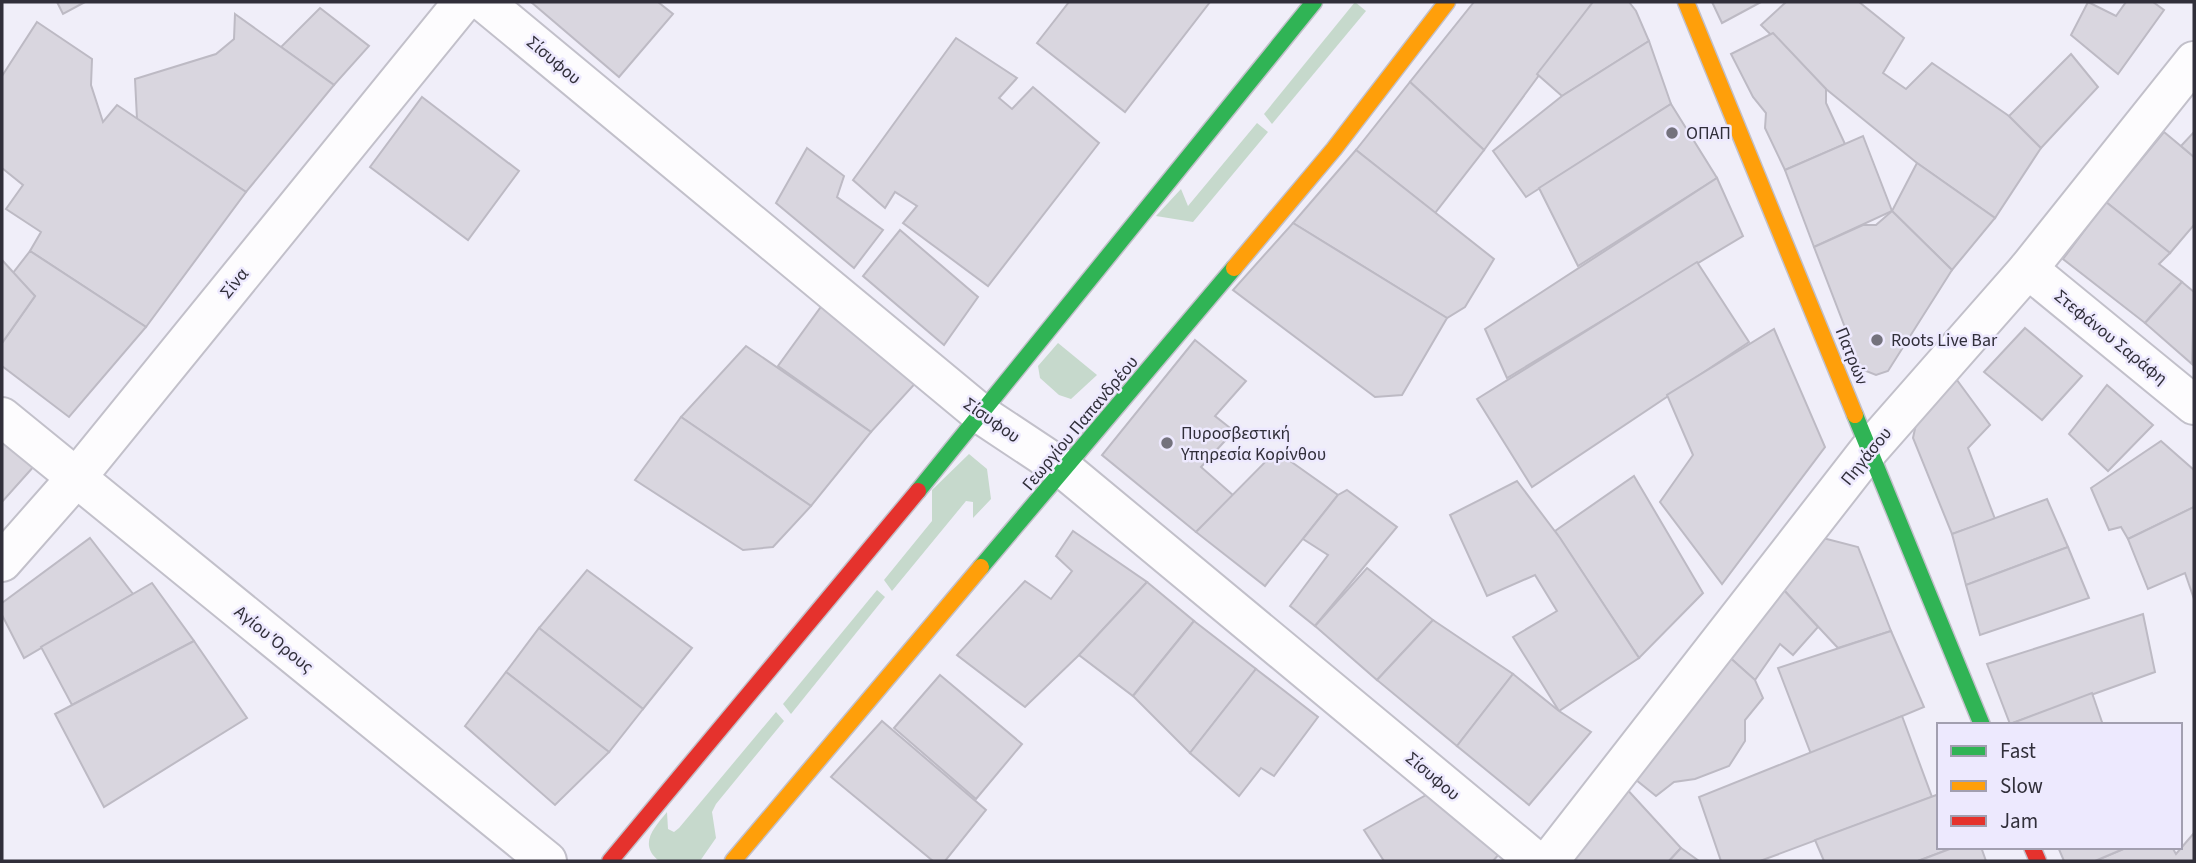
<svg xmlns="http://www.w3.org/2000/svg" width="2196" height="863" font-family="'Source Sans 3',sans-serif">
  <style>
    .green { fill: #c6d9cc }
    .building { fill: #d9d6df; stroke: #bdbac4; stroke-width: 2 }
    .lines { fill: none; stroke-linecap: round; stroke-linejoin: round }
    .street-casing { stroke: #c2c0ca; stroke-width: 42 }
    .fast-casing { stroke: #c2c0ca; stroke-width: 19 }
    .slow-casing { stroke: #c2c0ca; stroke-width: 19 }
    .jam-casing { stroke: #c2c0ca; stroke-width: 19 }
    .street { stroke: #fdfcfe; stroke-width: 38 }
    .fast { stroke: #30b455; stroke-width: 16 }
    .slow { stroke: #ff9f0a; stroke-width: 16 }
    .jam { stroke: #e5322d; stroke-width: 16 }
    .poi-dot { fill: #74727d; stroke: #ede9fe; stroke-width: 2.5 }
    .labels { text-anchor: middle; stroke-width: 5; stroke-linejoin: round; paint-order: stroke }
    .street-label { font-size: 18px; fill: #312f3a; stroke: #ede9fe }
    .poi-label { font-size: 18px; fill: #312f3a; stroke: #ede9fe; text-anchor: start }
  </style>
  <rect width="100%" height="100%" fill="#f0eef9"/>
  <!-- green -->
  <g class="green">
    <path d="M1355,2l11,9 -94,113 -8,-10z"/>
    <path d="M1257,123l11,9 -75,90 -37,-6 25,-27 7,17z"/>
    <path d="M1058,343l39,32 -26,24 -12,-4 -19,-17 -2,-12z"/>
    <path d="M969,454l18,15 4,30 -18,19v-16l-7,-1 -74,90 -8,-11 48,-59v-31z"/>
    <path d="M877,590l8,7 -94,117 -8,-10z"/>
    <path d="M776,712l8,9 -68,83 -4,8 4,26 -16,23h-41c-21,-17 -5,-33 8,-49l1,17 6,3 5,-4z"/>
  </g>
  <!-- building -->
  <g class="building">
    <path d="M57,2h28l-22,12z"/>
    <path d="M531,2h127l15,12 -54,63z"/>
    <path d="M1069,2h141l-85,110 -88,-69z"/>
    <path d="M1474,2h119l-109,148 -74,-68z"/>
    <path d="M1593,2h36l7,9 13,30 -87,55 -25,-22z"/>
    <path d="M1712,2h49l-39,21z"/>
    <path d="M1786,2h73l45,36 -21,35 23,16 26,-26 77,53 32,32 -46,70 -78,-55 -91,-74 -65,-64z"/>
    <path d="M2088,2l28,14 10,-14h27l11,8 -46,64 -47,-39z"/>
    <path d="M320,8l49,38 -35,39 -53,-38z"/>
    <path d="M235,14l99,71 -88,107 -109,-73 -2,-40 81,-25 18,-15z"/>
    <path d="M37,22l55,37 -1,26 12,37 14,-17 129,87 -100,135 -116,-76 11,-19 -35,-23 17,-24 -21,-17v-92z"/>
    <path d="M1773,33l53,56v14l19,41 -60,26 -20,-42 1,-15 -13,-16 -22,-43z"/>
    <path d="M956,38l61,40 -18,20 13,11 21,-22 66,56 -111,143 -85,-63 14,-17 -22,-14 -10,16 -32,-28z"/>
    <path d="M1649,41l22,63 -145,93 -33,-46 69,-55z"/>
    <path d="M2071,54l27,33 -57,61 -32,-32z"/>
    <path d="M1410,82l74,68 -49,63 -79,-63z"/>
    <path d="M422,97l97,74 -51,69 -98,-73z"/>
    <path d="M1671,104l46,74 -139,88 -39,-78z"/>
    <path d="M2164,132l30,25v68l-24,28 -64,-51z"/>
    <path d="M2194,132v25l-13,-11z"/>
    <path d="M1863,136l29,75 -78,36 -29,-77z"/>
    <path d="M807,148l37,28 -7,21 46,33 -29,38 -78,-65z"/>
    <path d="M1356,150l138,109 -29,48 -18,11 -154,-95z"/>
    <path d="M1917,163l78,55 -43,52 -60,-59z"/>
    <path d="M1717,178l26,58 -236,142 -22,-49z"/>
    <path d="M2106,202l64,51 -11,11 23,18 -37,41 -82,-64z"/>
    <path d="M1892,211l60,59 -64,101 -12,4 -15,-6 -47,-122 49,-22h13z"/>
    <path d="M1293,223l154,95 -45,77 -27,2 -142,-107z"/>
    <path d="M900,230l78,67 -34,48 -81,-69z"/>
    <path d="M30,251l116,76 -77,90 -67,-51v-23l33,-47 -22,-23z"/>
    <path d="M2,260l33,36 -33,47z"/>
    <path d="M1697,262l52,80 -217,145 -55,-88z"/>
    <path d="M2182,282l12,10 -2,72 -47,-41z"/>
    <path d="M823,304l98,73 -50,55 -93,-66z"/>
    <path d="M2025,328l57,48 -40,44 -58,-48z"/>
    <path d="M1774,329l51,118 -103,137 -62,-82 33,-47 -26,-60z"/>
    <path d="M1195,340l51,41 -31,35 19,15 -33,36 33,29 -38,36 -94,-77z"/>
    <path d="M746,346l125,86 -60,74 -130,-89z"/>
    <path d="M1954,376l36,49 -22,23 27,71 -43,15 -39,-96 3,-14z"/>
    <path d="M2107,385l46,40 -45,46 -39,-37z"/>
    <path d="M681,417l130,89 -38,41 -30,3 -108,-70z"/>
    <path d="M2,437l33,28 -33,37z"/>
    <path d="M2161,441l33,29v37l-66,32 -7,-12 -12,3 -18,-42z"/>
    <path d="M1276,451l62,44 -73,91 -69,-54z"/>
    <path d="M1634,476l69,117 -64,65 -84,-127z"/>
    <path d="M1517,481l43,57 79,120 -80,53 -46,-74 44,-26 -22,-36 -48,21 -37,-81z"/>
    <path d="M1347,490l50,37 -82,99 -25,-20 38,-51 -25,-16 35,-44z"/>
    <path d="M2047,499l21,48 -102,38 -14,-51z"/>
    <path d="M2194,507v92l-9,-26 -37,16 -20,-50z"/>
    <path d="M1073,531l74,51 -68,73 -54,52 -68,-52 68,-74 26,18 21,-28 -16,-15z"/>
    <path d="M1819,537l39,10 33,84 -53,17 -57,-61z"/>
    <path d="M90,538l43,56 -109,64 -22,-43v-12z"/>
    <path d="M2068,547l21,51 -109,37 -14,-50z"/>
    <path d="M1367,568l66,52 -56,60 -62,-54z"/>
    <path d="M587,570l105,78 -49,61 -104,-81z"/>
    <path d="M1147,582l47,39 -61,75 -54,-41z"/>
    <path d="M152,583l42,58 -122,64 -31,-58z"/>
    <path d="M1781,587l37,40 -25,28 -13,-11 -25,36 -28,-25z"/>
    <path d="M2143,614l12,58 -145,52 -23,-60z"/>
    <path d="M1433,620l80,54 -56,72 -80,-66z"/>
    <path d="M1194,621l62,48 -66,84 -57,-57z"/>
    <path d="M539,628l104,81 -34,43 -103,-80z"/>
    <path d="M1891,631l33,76 -113,47 -33,-86z"/>
    <path d="M194,641l53,77 -143,89 -49,-93z"/>
    <path d="M1727,655l28,25 8,18 -18,22v21l-16,25 -34,13 -21,3 -18,14 -26,-21z"/>
    <path d="M1256,669l62,48 -44,59 -13,-8 -22,28 -49,-43z"/>
    <path d="M506,672l103,80 -54,53 -90,-79z"/>
    <path d="M1513,674l46,37 32,21 -62,73 -72,-59z"/>
    <path d="M940,675l82,69 -46,55 -82,-71z"/>
    <path d="M2092,693l11,32 -93,-1z"/>
    <path d="M1902,716l30,81 -172,64h-39l-22,-64z"/>
    <path d="M882,721l104,89 -41,51h-12l-102,-84z"/>
    <path d="M1624,786l57,62 -12,13h-96z"/>
    <path d="M1428,794l72,59 -7,8h-109l-20,-31z"/>
    <path d="M1939,794v53h16l-37,14h-94l-9,-21z"/>
    <path d="M2194,833v28h-99l33,-14h44l4,7z"/>
    <path d="M1955,847h26l5,14h-68z"/>
    <path d="M2058,847h70l-33,14h-31z"/>
    <path d="M1681,848l18,13h-30z"/>
  </g>
  <g class="lines">
    <!-- street casing -->
    <g class="street-casing">
      <g id="street">
        <path d="M484,2l498,413 83,55 471,391"/>
        <path d="M2028,269l166,136"/>
        <path d="M2,417l545,444"/>
        <path d="M2,562l74,-84 387,-476"/>
        <path d="M1549,861l320,-411 159,-181 166,-208"/>
      </g>
    </g>
    <!-- fast casing -->
    <g class="fast-casing">
      <g id="fast">
        <path d="M1855,415l127,310"/>
        <path d="M918,491l396,-489"/>
        <path d="M981,567l253,-299"/>
      </g>
    </g>
    <!-- slow casing -->
    <g class="slow-casing">
      <g id="slow">
        <path d="M1686,2l169,413"/>
        <path d="M1234,268l100,-119 113,-147"/>
        <path d="M733,861l248,-294"/>
      </g>
    </g>
    <!-- jam casing -->
    <g class="jam-casing">
      <g id="jam">
        <path d="M2032,847l6,14"/>
        <path d="M610,861l308,-370"/>
      </g>
    </g>
    <!-- street -->
    <use href="#street" class="street"/>
    <!-- fast -->
    <use href="#fast" class="fast"/>
    <!-- slow -->
    <use href="#slow" class="slow"/>
    <!-- jam -->
    <use href="#jam" class="jam"/>
  </g>
  <!-- markers -->
  <g class="poi-dot">
    <circle cx="1672" cy="133" r="7"/>
    <circle cx="1877" cy="340" r="7"/>
    <circle cx="1167" cy="443" r="7"/>
  </g>
  <g class="labels">
    <!-- street labels -->
    <g class="street-label">
      <text transform="translate(554 60) rotate(40)" y="6">Σίσυφου</text>
      <text transform="translate(234 283) rotate(-51)" y="6">Σίνα</text>
      <text transform="translate(2111 337) rotate(39)" y="6">Στεφάνου Σαράφη</text>
      <text transform="translate(1852 356) rotate(68)" y="6">Πατρών</text>
      <text transform="translate(992 420) rotate(35)" y="6">Σίσυφου</text>
      <text transform="translate(1080 423) rotate(-50)" y="6">Γεωργίου Παπανδρέου</text>
      <text transform="translate(1866 456) rotate(-51)" y="6">Πηγάσου</text>
      <text transform="translate(274 639) rotate(39)" y="6">Αγίου Όρους</text>
      <text transform="translate(1433 776) rotate(40)" y="6">Σίσυφου</text>
    </g>
    <!-- poi labels -->
    <g class="poi-label">
      <text x="1686" y="139">ΟΠΑΠ</text>
      <text x="1891" y="346">Roots Live Bar</text>
      <text x="1181" y="439">Πυροσβεστική<tspan x="1181" dy="21">Υπηρεσία Κορίνθου</tspan></text>
    </g>
  </g>
  <!-- border -->
  <rect width="2196" height="863" fill="none" stroke="#312f3a" stroke-width="7"/>
  <!-- legend -->
  <rect x="1937" y="723" width="245" height="126" fill="#ede9fe" stroke="#a29fb0" stroke-width="2"/>
  <rect x="1951" y="746" width="35" height="10" fill="#30b455" stroke="#a29fb0" stroke-width="2"/>
  <text x="2000" y="758" font-size="21" fill="#312f3a">Fast</text>
  <rect x="1951" y="781" width="35" height="10" fill="#ff9f0a" stroke="#a29fb0" stroke-width="2"/>
  <text x="2000" y="793" font-size="21" fill="#312f3a">Slow</text>
  <rect x="1951" y="816" width="35" height="10" fill="#e5322d" stroke="#a29fb0" stroke-width="2"/>
  <text x="2000" y="828" font-size="21" fill="#312f3a">Jam</text>
</svg>
